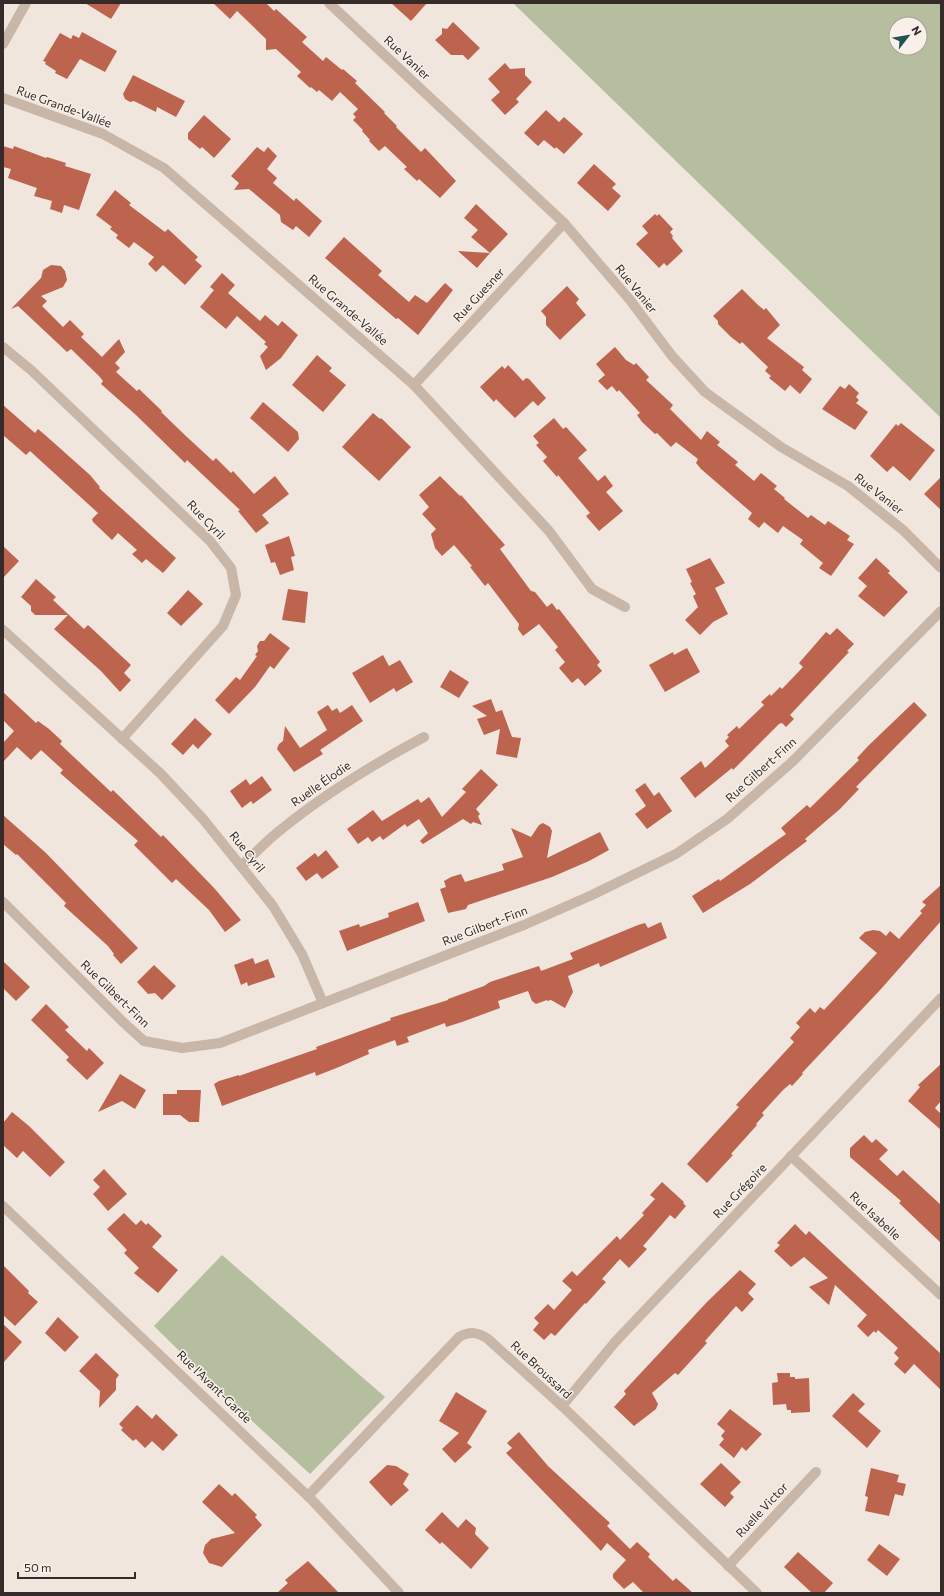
<svg xmlns="http://www.w3.org/2000/svg" width="944" height="1596" font-family="Commissioner,sans-serif">
  <style>
    .green { fill: #b5be9e; fill-rule: evenodd }
    .building { fill: #bd644e }
    .lines { fill: none; stroke-linecap: round; stroke-linejoin: round }
    .minor { stroke: #c8b6a9; stroke-width: 10 }
    .labels { text-anchor: middle; stroke-width: 3; stroke-linejoin: round; paint-order: stroke }
    .street-label { font-size: 12px; fill: #352c29; stroke: #f8f0e9 }
  </style>
  <rect width="100%" height="100%" fill="#f0e6dd"/>
  <!-- green -->
  <g class="green">
    <path d="M513,3h428v415zM896,24h24v24h-24z"/>
    <path d="M222,1255l163,142 -75,77 -84,-77 -72,-71z"/>
  </g>
  <!-- building -->
  <g class="building">
    <path d="M85,3h36l-10,16z"/>
    <path d="M213,3h53l8,8 2,-2 31,28 -5,5 21,19 3,-4 16,13 1,-1 14,12 -2,2 30,29 -1,1 13,13 -1,1 25,25 4,-4 31,33 -16,17 -21,-19 -2,2 -13,-12 3,-2 -22,-21 -6,5 -10,-10 1,-1 -8,-9 1,-1 -10,-10 3,-3 -3,-3 5,-5 -18,-17 -8,9 -13,-11 -2,2 -6,-5 -1,1 -13,-12 4,-4 -25,-23 -10,1v-11l-29,-28 -7,8z"/>
    <path d="M391,3h36l-16,18z"/>
    <path d="M453,22l27,26 -12,12 -5,-5h-12l-16,-15 7,-6v-6l5,1z"/>
    <path d="M82,32l35,19 -12,21 -25,-13 -13,20 -12,-6 1,-2 -11,-7 1,-2 -3,-1 17,-28 11,6 2,-4 6,3z"/>
    <path d="M505,63l5,6 15,-1v7l7,7 -16,17 3,3 -14,13 -14,-15 9,-8 -12,-13z"/>
    <path d="M133,75l52,26 -9,16 -19,-10 -1,5 -22,-11 -4,1 -5,-3 -2,-5z"/>
    <path d="M546,110l13,12 5,-5 19,17 -19,20 -8,-7 -1,2 -11,-9 -6,6 -14,-13z"/>
    <path d="M204,115l27,24 -17,19 -12,-11 -2,2 -12,-10v-6z"/>
    <path d="M3,146l10,3 1,-3 32,12 1,-1 19,6 -1,3 26,8 -12,36 -15,-5 -2,8 -12,-4 2,-8 -18,-5 3,-8 -29,-10 3,-9 -8,-2z"/>
    <path d="M257,147l7,5 4,-5 9,9 -10,13 10,9 -4,5 21,18 2,-3 26,23 -13,16 -13,-11 -3,4 -12,-8 -1,-7 -31,-26 -15,1 5,-7 -8,-7z"/>
    <path d="M594,164l22,20 -4,4 9,8 -13,15 -31,-28z"/>
    <path d="M115,190l16,13 -2,2 36,27 3,-3 30,28 -3,3 7,6 -17,19 -22,-20 -7,7 -8,-8 6,-7 -20,-15 -5,6 -13,-10 2,-3 -8,-6 2,-2 -16,-12z"/>
    <path d="M476,204l32,30 -18,19 -13,15 -19,-17 32,2 -19,-16 7,-7 -14,-12z"/>
    <path d="M655,214l2,2 2,-2 14,15 -3,3 3,4 -1,2 11,13 -16,15 -3,-3 -5,5 -23,-24 12,-11 -6,-7z"/>
    <path d="M344,237l38,34 -4,4 31,27 6,-7 12,8 18,-20 8,7 -35,45 -20,-17 -2,1 -71,-61z"/>
    <path d="M51,265l10,1 4,5 2,9 -4,7 -22,9 6,5 -5,5 21,21 7,-7 14,14 -3,3 21,20 17,-18 6,13 -10,11 5,5 -4,4 21,19 2,-2 23,22 -1,1 26,25 26,24 3,-3 15,15 2,-2 21,23 21,-18 14,18 -27,21 7,8 -13,10 -18,-22 2,-1 -53,-50 -2,3 -49,-48 -35,-31 2,-3 -4,-5 -28,-27 -4,3 -49,-46 -7,3 30,-31 2,-8z"/>
    <path d="M222,273l13,12 -7,8 32,28 5,-6 13,11 4,-5 16,14 -17,23 -15,12 -6,-14 8,-9 -4,-3 2,-2 -29,-26 -11,13 -26,-22 14,-17 -4,-3z"/>
    <path d="M567,286l12,13 -3,4 10,12 -26,25 -14,-15v-8l-5,-6z"/>
    <path d="M742,289l16,16 6,5 2,-2 14,17 -13,13 37,29 -2,3 10,9 -12,15 -10,-9 -5,6 -16,-13 2,-2 -6,-5 3,-4 -26,-25 -2,2 -9,-7 -13,-13v-3l-5,-5z"/>
    <path d="M615,347l11,13 8,5 2,-2 13,14 -3,3 27,25 -3,4 31,31 6,-9 13,11 -3,3 21,17 -3,3 19,16 7,-8 16,13 -3,3 11,9 -1,1 24,19 3,-3 14,10 3,-4 22,15 -3,4 7,4 -23,32 -12,-8 4,-5 -23,-19 3,-4 -20,-14 -5,7 -14,-11 -5,6 -11,-9 4,-6 -51,-44 -5,-6 2,-4 -22,-17 -5,5 -14,-14 -2,1 -13,-12 -5,-7 3,-2 -21,-23 -2,2 -5,-6 -5,4 -9,-9 7,-6 -9,-11z"/>
    <path d="M317,355l15,13 -3,3 17,14 -23,27 -31,-27z"/>
    <path d="M508,365l15,16 3,-3 3,1 17,19 -8,8 -5,-5 -18,17 -19,-19 -2,3 -14,-15 22,-21 3,3z"/>
    <path d="M849,384l10,9 -3,4 3,3 -3,3 12,9 -13,18 -33,-21 18,-23 5,3z"/>
    <path d="M263,402l35,30 1,7 -11,13 -38,-34z"/>
    <path d="M3,405l32,28 3,-4 6,5 46,41 10,12 -1,1 77,70 -13,15 -17,-14 -4,4 -10,-9 5,-4 -19,-17 -6,7 -19,-18 -1,-3 6,-6 -68,-62 -4,4 -23,-20z"/>
    <path d="M373,413l7,6 1,-1 30,29 -32,34 -37,-34z"/>
    <path d="M554,418l9,11 3,-2 21,23 -9,8 20,23 7,-6 8,11 -7,6 17,19 -24,20 -13,-15 4,-3 -32,-38 -1,2 -14,-16 4,-4 -11,-12 3,-2 -6,-7z"/>
    <path d="M901,423l34,27 -25,31 -17,-15 -6,6 -17,-16 26,-32 2,2z"/>
    <path d="M440,476l20,20 1,-1 44,50 -5,4 31,42 4,1 12,15 5,-4 5,7 2,-1 41,53 -3,3 5,6 -17,15 -7,-8 -6,5 -13,-15 6,-6 -10,-12 3,-3 -19,-23 -16,12 -5,-7 1,-5 -3,-4 -28,-37 -3,3 -15,-19 2,-1 -18,-21 -12,11 -7,-8 -4,-14 5,-5 -14,-15 7,-7 -10,-12z"/>
    <path d="M941,477v33l-17,-16z"/>
    <path d="M289,536l6,20 -4,1 3,13 -14,5 -5,-13 -4,1 -6,-18z"/>
    <path d="M3,546l16,15 -16,17z"/>
    <path d="M710,558l15,25 -10,5 13,26 -15,8 -13,13 -15,-15 13,-13 -5,-11 3,-2 -6,-11 2,-1 -6,-13z"/>
    <path d="M876,558l14,13 -2,2 20,19 -24,25 -26,-21 9,-10 -9,-8z"/>
    <path d="M36,579l20,18 -3,3 31,29 4,-4 43,40 -7,8 7,7 -11,12 -19,-21 -47,-42 14,-14h-33l-4,-4v-5l-10,-9z"/>
    <path d="M288,589l20,3 -3,31 -23,-3z"/>
    <path d="M188,590l15,14 -22,22 -14,-13z"/>
    <path d="M837,628l17,16 -7,7 2,1 -59,63 4,4 -8,8 -4,-4 -3,1 -46,46 -1,-2 -37,30 -15,-20 21,-17 4,7 24,-22 -4,-5 4,-4 -2,-2 10,-9 2,3 25,-24 -3,-3 9,-8 1,2 9,-9 2,2 21,-22 -4,-4 27,-31 4,3z"/>
    <path d="M270,633l20,15 -16,21 -4,-3 -15,21 -26,27 -14,-14 21,-23 4,3 17,-24 -2,-1 3,-4 -1,-5 3,-5h4z"/>
    <path d="M687,648l13,24 -35,20 -16,-27 24,-13 1,3z"/>
    <path d="M383,655l6,11 11,-6 13,22 -17,10 -2,-4 -24,15 -18,-30z"/>
    <path d="M450,670l19,12 -10,16 -19,-11z"/>
    <path d="M3,692l33,31 2,-2 11,8 13,12 -2,3 51,48 2,-2 48,47 2,-2 52,54 26,31 -16,12 -16,-22 -33,-31 -4,4 -38,-38 4,-4 -78,-68 3,-3 -22,-20 -10,10 -14,-13 -14,15v-19l11,-12 -11,-11z"/>
    <path d="M491,699l5,13 6,-2 10,27 9,1 -4,20 -21,-4 4,-25 -16,6 -7,-16 10,-3 -15,-10z"/>
    <path d="M914,702l13,13 -71,72 3,2 -19,20 -35,30 2,2 -57,43 -47,29 -11,-17 27,-17 1,2 66,-47 -5,-6 26,-23 3,3 49,-48 -2,-2 11,-12z"/>
    <path d="M328,705l4,6 5,-3 3,5 12,-8 11,16 -43,29 3,4 -29,18 -17,-23 2,-5 4,-3 2,-15 15,22 27,-18 -10,-18z"/>
    <path d="M195,718l17,16 -14,15 -5,-5 -10,11 -12,-11z"/>
    <path d="M481,769l17,16 -22,24 4,5 -2,2 4,9 -9,-3 -2,2 -8,-5 -40,25 -3,-3 8,-8 -9,-14 -12,8 -2,-3 -22,16 -3,-4 -8,6 -4,-5 -10,7 -11,-15 26,-19 9,11 36,-22 3,4 8,-6 13,20 24,-25 -4,-3z"/>
    <path d="M262,776l10,14 -19,14 -2,-3 -9,7 -12,-17 16,-12 4,6z"/>
    <path d="M645,783l9,13 5,-4 13,19 -25,18 -12,-15 11,-8 -11,-16z"/>
    <path d="M3,815l43,38 92,95 -17,16 -8,-9 1,-1 -6,-8 -44,-40 2,-3 -49,-49 -1,1 -13,-11z"/>
    <path d="M543,823l7,4 2,4 -5,27 53,-26 9,18 -20,11 -37,16 -84,28 -2,4 -18,4 -8,-24 6,-2 -2,-6 7,-4 10,-3 4,8 39,-12 -2,-6 21,-7 -12,-29 20,9 8,-12z"/>
    <path d="M326,850l13,17 -17,12 -5,-6 -11,8 -10,-13 19,-15 3,4z"/>
    <path d="M941,885v36l-60,68 -79,84 1,1 -11,12 -2,-2 -7,6 -21,23 2,2 -8,9 1,1 -26,29 2,1 -26,28 -20,-19 52,-57 -3,-2 58,-63 -4,-4 10,-11 -4,-4 14,-15 5,5 5,-6 4,3 53,-57 -18,-15 6,-6 8,-2 7,1 6,5 4,-5 9,8 23,-26 -2,-2 6,-6 -4,-3z"/>
    <path d="M418,902l7,19 -78,30 -8,-20 20,-7 1,3 29,-10 -1,-4z"/>
    <path d="M661,922l6,16 -67,29 -1,-4 -31,13 5,16 -8,16 -14,-8 -4,1v-1l-11,4 -4,-3 -4,-10 -30,10 2,7 -38,14 -16,5 -1,-4 -38,14 2,5 -12,4 -2,-6 -27,10 1,4 -30,13 -23,9 -1,-4 -93,34 -8,-22 5,-3 20,-6v1l78,-27 -1,-2 75,-27 -1,-2 58,-18v-1l36,-13 6,-4 49,-16 2,5 32,-12 -3,-6 68,-28 7,-2 3,5z"/>
    <path d="M253,958l2,6 13,-5 7,18 -27,9 -1,-4 -6,3 -7,-20z"/>
    <path d="M3,961l27,26 -14,14 -13,-13z"/>
    <path d="M154,965l22,21 -14,14 -7,-7 -7,1 -11,-12z"/>
    <path d="M46,1004l23,23 -4,3 22,21 2,-3 15,15 -17,17 -21,-20 3,-3 -38,-37z"/>
    <path d="M941,1064v37l-6,7 6,6v16l-33,-29 12,-14 -2,-2z"/>
    <path d="M120,1074l26,16 -11,19 -13,-8 -24,11z"/>
    <path d="M177,1090h24l-2,32h-10l-9,-7h-17v-21h14z"/>
    <path d="M12,1112l17,14 36,36 -15,15 -27,-26 -6,7 -14,-13v-22z"/>
    <path d="M864,1135l8,8 4,-4 12,11 -9,9 18,17 6,-6 38,35v38l-42,-40 2,-2 -51,-44v-9z"/>
    <path d="M104,1169l23,25 -19,17 -15,-17 7,-7 -7,-7z"/>
    <path d="M662,1182l22,20 -1,1 3,3 -11,13 -5,-4 -27,31 4,3 -18,19 -9,-9 -18,20 4,3 -20,22 -1,-1 -30,33 -4,-3 -7,7 -11,-10 6,-7 -5,-5 14,-14 6,6 18,-20 -10,-9 10,-10 5,5 40,-40 3,4 24,-25 -2,-2 13,-14 -5,-4z"/>
    <path d="M124,1213l12,12 5,-5 5,5 2,-2 14,13 -10,11 26,23 -20,23 -24,-20 5,-5 -15,-15 3,-3 -20,-21z"/>
    <path d="M795,1224l11,11 3,-4 132,123v36l-27,-26 -9,10 -11,-10 5,-6 -5,-5 4,-5 -20,-18 -2,3 -2,-2 -6,6 -11,-11 10,-11 -32,-30 -6,20 -20,-18 19,-9 -24,-21 -13,10 -17,-16 6,-6 -3,-2z"/>
    <path d="M3,1265l26,26 -1,2 10,9 -23,24 -12,-11z"/>
    <path d="M740,1270l16,14 -8,9 6,6 -12,13 -6,-6 -31,35 2,2 -29,32 -3,-2 -23,20 6,11 -2,5 -22,17 -20,-19 12,-13 -2,-3 83,-89z"/>
    <path d="M58,1317l21,20 -14,15 -20,-19z"/>
    <path d="M3,1324l19,18 -19,21z"/>
    <path d="M96,1353l23,22 -3,4v11l-17,18 1,-17 -21,-20z"/>
    <path d="M777,1373h13v4h5v2l14,-1 1,34 -19,1v-3h-4l-1,-6 -13,1 -1,-22 6,-1z"/>
    <path d="M456,1392l31,19 -20,32 5,4 -17,16 -13,-14 17,-16 -20,-12z"/>
    <path d="M853,1393l12,11 -7,7 23,20 -14,17 -35,-32z"/>
    <path d="M137,1405l15,14 4,-5 22,21 -15,16 -11,-10 -7,7 -9,-9 -3,2 -12,-11 2,-2 -4,-4z"/>
    <path d="M730,1409l32,25 -16,17 -4,-4 -8,11 -15,-13 5,-6 -3,-3 4,-5 -8,-7z"/>
    <path d="M519,1432l29,34 62,57 -3,3 23,23 7,-7 13,12 -2,3 25,24 3,-3 17,15h-49l-11,-11 -9,7 -11,-11v-4l13,-14 -19,-17 -6,8 -95,-98 6,-5 -5,-5z"/>
    <path d="M721,1463l20,19 -11,11 4,4 -9,10 -25,-23z"/>
    <path d="M387,1465l9,1 13,8 -6,10 6,6 -18,16 -22,-24z"/>
    <path d="M871,1468l28,7 -2,7 9,2 -3,12 -8,-2 -6,22 -24,-5 3,-14 -3,-1z"/>
    <path d="M219,1484l13,12 3,-3 22,22 -2,2 7,8 -40,42 -13,-4 -6,-10 2,-8 6,-6 24,-6 -33,-31z"/>
    <path d="M442,1512l16,16 8,-9 10,9 -1,6 14,14 -18,21 -29,-27 -2,2 -15,-14z"/>
    <path d="M879,1544l21,15 -13,17 -20,-16z"/>
    <path d="M798,1552l35,31 -9,10h-12l-28,-26z"/>
    <path d="M308,1561l31,32h-62l11,-10 -3,-3z"/>
  </g>
  <g class="lines">
    <!-- minor -->
    <g class="minor">
      <path d="M329,3l235,220 66,77 42,56 33,36 76,55 67,39 55,44 38,38"/>
      <path d="M3,44l23,-41"/>
      <path d="M3,98l100,36 61,34 250,217 135,146 43,58 33,18"/>
      <path d="M3,347l28,23 179,171 21,27 5,27 -13,31 -101,113"/>
      <path d="M414,385l150,-162"/>
      <path d="M3,630l158,144 42,45 70,87 29,48 21,49"/>
      <path d="M242,865c14,-12 26,-26 41,-37 44,-36 91,-64 141,-91"/>
      <path d="M3,902l120,120 21,19 38,7 38,-5 304,-118 68,-30 84,-41 51,-35 65,-57 149,-151"/>
      <path d="M791,1156l150,139"/>
      <path d="M3,1206l309,294 87,93"/>
      <path d="M562,1406l54,-65 325,-343"/>
      <path d="M308,1496l151,-159c11,-6 19,-5 29,2l74,67 195,187"/>
      <path d="M728,1566l88,-94"/>
    </g>
  </g>
  <g class="labels">
    <!-- street labels -->
    <g class="street-label">
      <text transform="translate(407 58) rotate(43)" y="4">Rue Vanier</text>
      <text transform="translate(64 107) rotate(20)" y="4">Rue Grande-Vallée</text>
      <text transform="translate(636 289) rotate(51)" y="4">Rue Vanier</text>
      <text transform="translate(479 295) rotate(-47)" y="4">Rue Guesner</text>
      <text transform="translate(348 310) rotate(41)" y="4">Rue Grande-Vallée</text>
      <text transform="translate(879 494) rotate(38)" y="4">Rue Vanier</text>
      <text transform="translate(206 520) rotate(46)" y="4">Rue Cyril</text>
      <text transform="translate(761 770) rotate(-42)" y="4">Rue Gilbert-Finn</text>
      <text transform="translate(321 784) rotate(-35)" y="4">Ruelle Élodie</text>
      <text transform="translate(247 852) rotate(51)" y="4">Rue Cyril</text>
      <text transform="translate(485 926) rotate(-21)" y="4">Rue Gilbert-Finn</text>
      <text transform="translate(115 994) rotate(44)" y="4">Rue Gilbert-Finn</text>
      <text transform="translate(740 1191) rotate(-46)" y="4">Rue Grégoire</text>
      <text transform="translate(875 1216) rotate(43)" y="4">Rue Isabelle</text>
      <text transform="translate(541 1370) rotate(43)" y="4">Rue Broussard</text>
      <text transform="translate(214 1387) rotate(44)" y="4">Rue l'Avant-Garde</text>
      <text transform="translate(762 1510) rotate(-47)" y="4">Ruelle Victor</text>
    </g>
  </g>
  <!-- border -->
  <rect width="944" height="1596" fill="none" stroke="#352c29" stroke-width="8"/>
  <!-- north arrow -->
  <g transform="translate(908 36) rotate(59)"><circle r="19" fill="#f8f0e9" stroke="#aaa29c"/>
  <path d="M0-3L7 15L0 10L-7 15Z" fill="#215354"/>
  <text y="-6" font-size="11" font-weight="bold" text-anchor="middle" fill="#352c29">N</text>
  </g>
  <!-- scale -->
  <path d="M18 1572v6h117v-6" fill="none" stroke="#352c29" stroke-width="2"/>
  <text x="24" y="1572" font-size="12" fill="#352c29" stroke="#f8f0e9" stroke-width="3" paint-order="stroke">50 m</text>
</svg>
